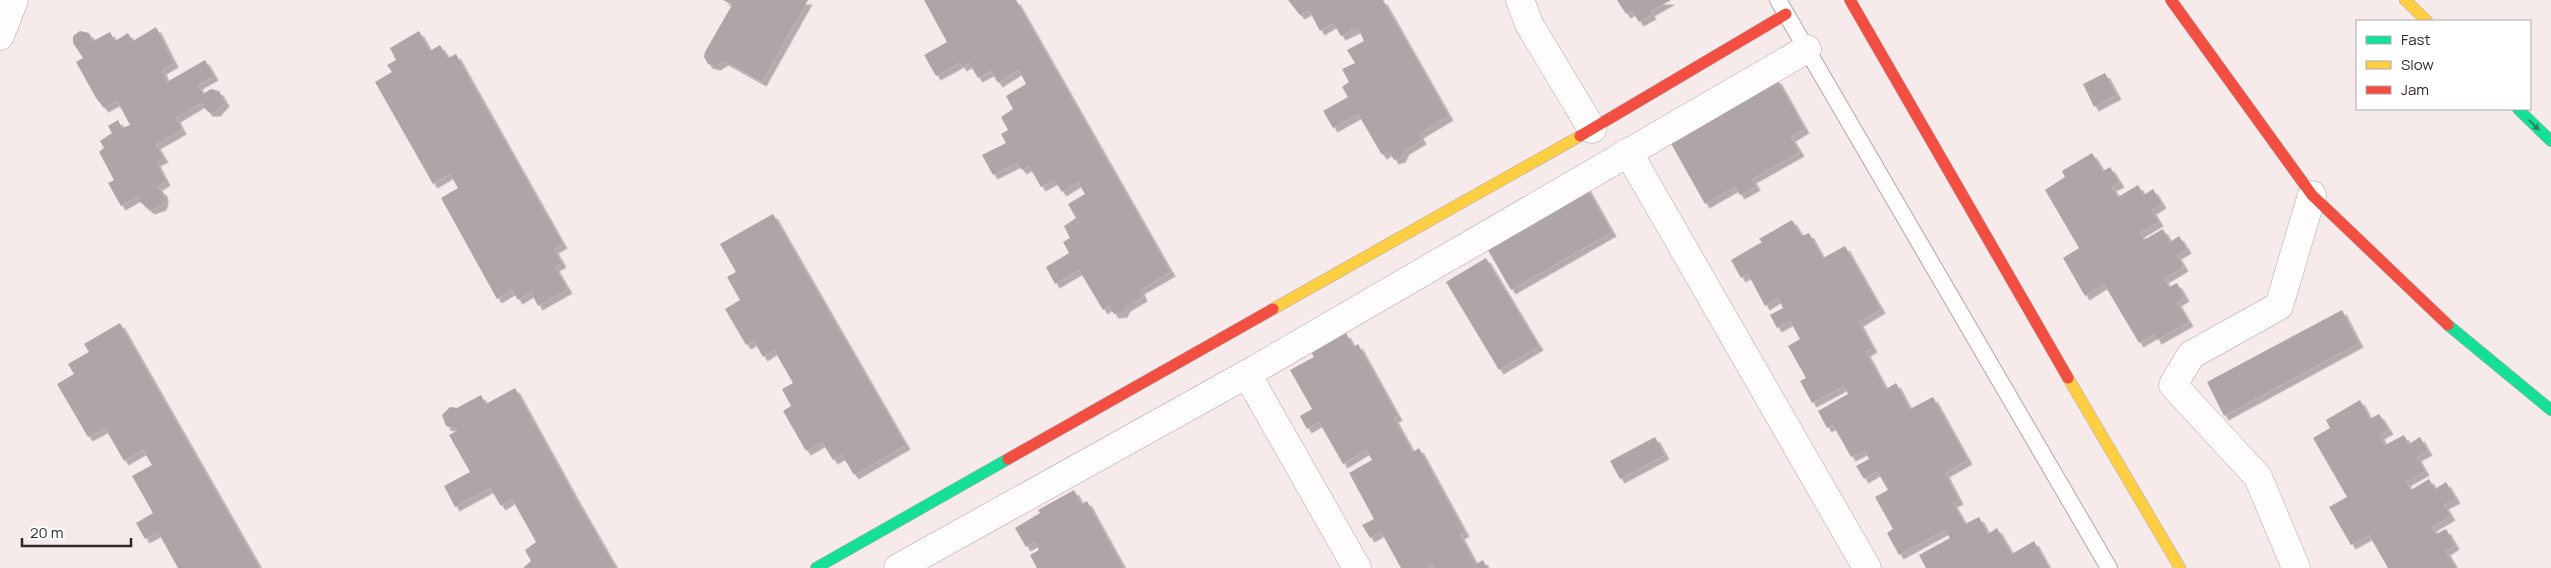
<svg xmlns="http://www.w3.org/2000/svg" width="2551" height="568" font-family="Manrope,sans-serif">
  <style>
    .building { fill: #b0a5a6; filter: url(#shadow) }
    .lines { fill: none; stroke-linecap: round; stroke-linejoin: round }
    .lane-casing { stroke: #b2a7a8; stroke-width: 18 }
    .street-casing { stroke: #b2a7a8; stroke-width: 29 }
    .fast-casing { stroke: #b2a7a8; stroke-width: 12 }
    .slow-casing { stroke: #b2a7a8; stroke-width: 12 }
    .jam-casing { stroke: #b2a7a8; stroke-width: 12 }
    .lane { stroke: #fefcfc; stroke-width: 16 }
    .street { stroke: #fefcfc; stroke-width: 28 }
    .fast { stroke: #16e098; stroke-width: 11 }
    .slow { stroke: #ffcf43; stroke-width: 11 }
    .jam { stroke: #f24e42; stroke-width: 11 }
    .oneway { fill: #258460 }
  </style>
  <defs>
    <filter id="shadow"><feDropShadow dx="4.5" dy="4.5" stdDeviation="0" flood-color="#0004"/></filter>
  </defs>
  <rect width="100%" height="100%" fill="#f6eaeb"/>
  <!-- building -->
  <g class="building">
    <path d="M723,0h85l-46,82 -38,-21 -8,5 -8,-2 -4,-7 1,-5 27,-47z"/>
    <path d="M924,0h92l155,272 -31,18 3,7 -17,10 -3,6 -9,1 -5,-8 -6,4 -24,-40 -24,14 -9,-17 23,-14 -6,-11 7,-4 -6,-12 12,-8 -8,-14 17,-10 -7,-12 -16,10 -8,-12 -13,7 -12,-21 -7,4 -5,-7 -24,12 -11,-20 24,-12 -5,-9 7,-4 -7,-13 12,-8 -7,-13 20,-12 -7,-14 -21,13 -7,-12 -13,7 -9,-15 -7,4 -2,-4 -24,13 -12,-21 23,-13z"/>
    <path d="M1288,0h95l66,116 -30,18 3,6 -17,10 -4,8 -7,2 -5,-9 -7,4 -24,-41 -25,14 -10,-17 25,-14 -6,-10 7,-5 -7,-13 13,-6 -8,-13 17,-9 -6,-13 -17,8 -8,-13 -13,8 -11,-21 -9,5z"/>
    <path d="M1617,0h54l-21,12 2,3 -13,7 -7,-11 -6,3z"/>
    <path d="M156,27l18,36 -12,7 5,12 38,-22 9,16 -16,9 5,9 8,-5 8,2 6,11 -9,10h-8l-7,-9 -25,15 6,12 -26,15 8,13 -8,4 10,19 -9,6 6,5 1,7 -2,7 -12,4 -10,-8v-7l-19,11 -13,-23 6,-3 -15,-28 5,-4 -4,-7 12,-8 -4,-7 10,-6 4,8 8,-3 -13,-24 -13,7 -8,-10 -20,-36 7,-4 -10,-15v-7l7,-5 9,2 4,8 17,-9 5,9 13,-8 5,8z"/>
    <path d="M419,31l11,20 10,-6 8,13 8,-4 107,190 -9,5 8,14 -7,4 13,22 -30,17 -7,-14 -13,8 -6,-10 -15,9 -56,-101 17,-10 -8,-14 -17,10 -58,-102 17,-10 -5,-7 9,-5 -6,-12z"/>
    <path d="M2105,73l12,22 -23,12 -11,-23z"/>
    <path d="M1777,79l28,50 -14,8 9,15 -48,27 4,7 -16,9 -5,-8 -30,17 -36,-64z"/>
    <path d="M2092,153l11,18 7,-4 10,16 -8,4 6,10 20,-12 6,10 9,-6 9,15 -10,6 7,12 -19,11 4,7 19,-11 7,13 9,-6 8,13 -10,6 7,12 -20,12 5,8 8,-4 8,14 -8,5 12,20 -32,18 -3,-6 -15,9 -35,-59 -19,12 -22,-38 16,-10 -34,-58 20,-13 -3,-6z"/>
    <path d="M1586,186l26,46 -101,58 -26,-45z"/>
    <path d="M773,214l133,231 -52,30 -12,-20 -9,5 -11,-18 -16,9 -23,-40 8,-5 -9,-17 11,-6 -19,-33 -11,7 -9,-16 -8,4 -21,-36 15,-9 -13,-23 9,-5 -16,-28z"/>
    <path d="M1792,220l10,16 7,-3 14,25 22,-12 36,63 -22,13 14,26 -7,4 20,37 10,-6 14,26 23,-12 35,63 -23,13 14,27 -6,3 12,21 14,-7 9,17 9,-6 15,26 22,-13 15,27h-123l-7,-13 31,-17 -5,-8 -46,25 -12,-22 6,-4 -18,-32 13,-7 -11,-19 -13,8 -8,-13 13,-7 -4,-9 -14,7 -18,-32 -6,3 -9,-17 30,-17 -4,-8 -32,17 -12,-22 6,-3 -18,-32 12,-7 -10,-18 -13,7 -7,-13 13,-7 -5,-10 -13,8 -17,-32 -7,4 -10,-18 31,-18 -3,-3z"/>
    <path d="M1486,258l53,88 -40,24 -53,-88z"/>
    <path d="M2342,310l17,33 -135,73 -17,-34z"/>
    <path d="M120,323l140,245h-82l-20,-36 -13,7 -9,-16 17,-10 -21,-37 20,-11 -9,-15 -19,11 -19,-33 -17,9 -31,-53 17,-10 -6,-10 21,-12 -5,-8z"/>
    <path d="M1346,333l8,14 4,-3 40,72 -4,2 19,34 6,-4 46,84 -5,3 16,29 7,-4 4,8h-53l-2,-3 -5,3h-26l-20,-36 -11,6 -8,-13 12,-6 -25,-46 23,-13 -6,-10 -23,14 -24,-42 -12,7 -7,-13 12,-7 -22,-39 24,-13 -3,-5z"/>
    <path d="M515,388l63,114 38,66h-93l8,-7 -6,-11 11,-8 -24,-43 -11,7 -11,-18 -35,19 -11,-21 26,-14 -21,-37 8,-4 -2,-3 -9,-2 -4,-11 8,-8 7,1 24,-13 5,9z"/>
    <path d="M2360,400l10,19 9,-5 10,16 -9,5 5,10 19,-10 5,9 11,-7 8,14 -11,6 8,14 -19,11 5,8 18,-11 6,10 11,-7 10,17 -12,6 7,11 -19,11 4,7 10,-5 9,16 -9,6 10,17h-68l-19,-33 -18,10 -22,-38 18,-10 -34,-59 17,-10 -4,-8z"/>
    <path d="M1655,437l10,18 -45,24 -10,-18z"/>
    <path d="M1074,490l8,14 5,-3 37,67h-87l-7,-13 9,-5 -4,-8 -9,5 -11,-19 25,-15 -2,-3z"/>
  </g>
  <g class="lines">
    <!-- lane casing -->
    <g class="lane-casing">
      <path id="lane" d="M1778,0l331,568"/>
    </g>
    <!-- street casing -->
    <g class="street-casing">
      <g id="street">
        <path d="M1520,0l9,24 63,105"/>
        <path d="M0,36l14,-36"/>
        <path d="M1628,152l239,416"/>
        <path d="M1247,374l560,-325"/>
        <path d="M898,568l349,-194 110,194"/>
        <path d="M2296,568l-38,-91 -85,-92 18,-30 88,-49 33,-111"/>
      </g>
    </g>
    <!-- fast casing -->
    <g class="fast-casing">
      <g id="fast">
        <path d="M2518,109l33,32"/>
        <path d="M2448,325l103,85"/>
        <path d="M816,568l192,-109"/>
      </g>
    </g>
    <!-- slow casing -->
    <g class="slow-casing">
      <g id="slow">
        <path d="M2405,0l22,21"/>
        <path d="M1273,309l307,-173"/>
        <path d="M2068,378l112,190"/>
      </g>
    </g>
    <!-- jam casing -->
    <g class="jam-casing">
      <g id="jam">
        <path d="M1850,0l218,378"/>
        <path d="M2171,0l141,195 136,130"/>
        <path d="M1580,136l206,-122"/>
        <path d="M1008,459l265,-150"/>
      </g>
    </g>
    <!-- lane -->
    <use href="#lane" class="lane"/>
    <!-- street -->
    <use href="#street" class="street"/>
    <!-- fast -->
    <use href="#fast" class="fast"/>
    <!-- slow -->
    <use href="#slow" class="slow"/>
    <!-- jam -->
    <use href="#jam" class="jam"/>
  </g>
  <!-- one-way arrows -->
  <defs><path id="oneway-solid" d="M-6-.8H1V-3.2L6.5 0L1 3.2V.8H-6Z" transform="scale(1.25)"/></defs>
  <use class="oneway" href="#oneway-solid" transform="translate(2534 125) rotate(44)"/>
  <!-- legend -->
  <rect x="2356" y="20" width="175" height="90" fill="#ffffff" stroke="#aea9a9"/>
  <rect x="2366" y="36" width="25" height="8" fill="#16e098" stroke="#aea9a9"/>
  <text x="2401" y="45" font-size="15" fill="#342728">Fast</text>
  <rect x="2366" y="61" width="25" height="8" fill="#ffcf43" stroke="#aea9a9"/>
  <text x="2401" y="70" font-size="15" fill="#342728">Slow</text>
  <rect x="2366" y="86" width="25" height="8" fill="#f24e42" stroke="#aea9a9"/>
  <text x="2401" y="95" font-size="15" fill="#342728">Jam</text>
  <!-- scale -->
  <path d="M22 538v8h109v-8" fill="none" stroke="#342728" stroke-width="2.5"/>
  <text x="30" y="538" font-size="15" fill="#342728" stroke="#ffffff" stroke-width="4" paint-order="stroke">20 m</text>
</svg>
